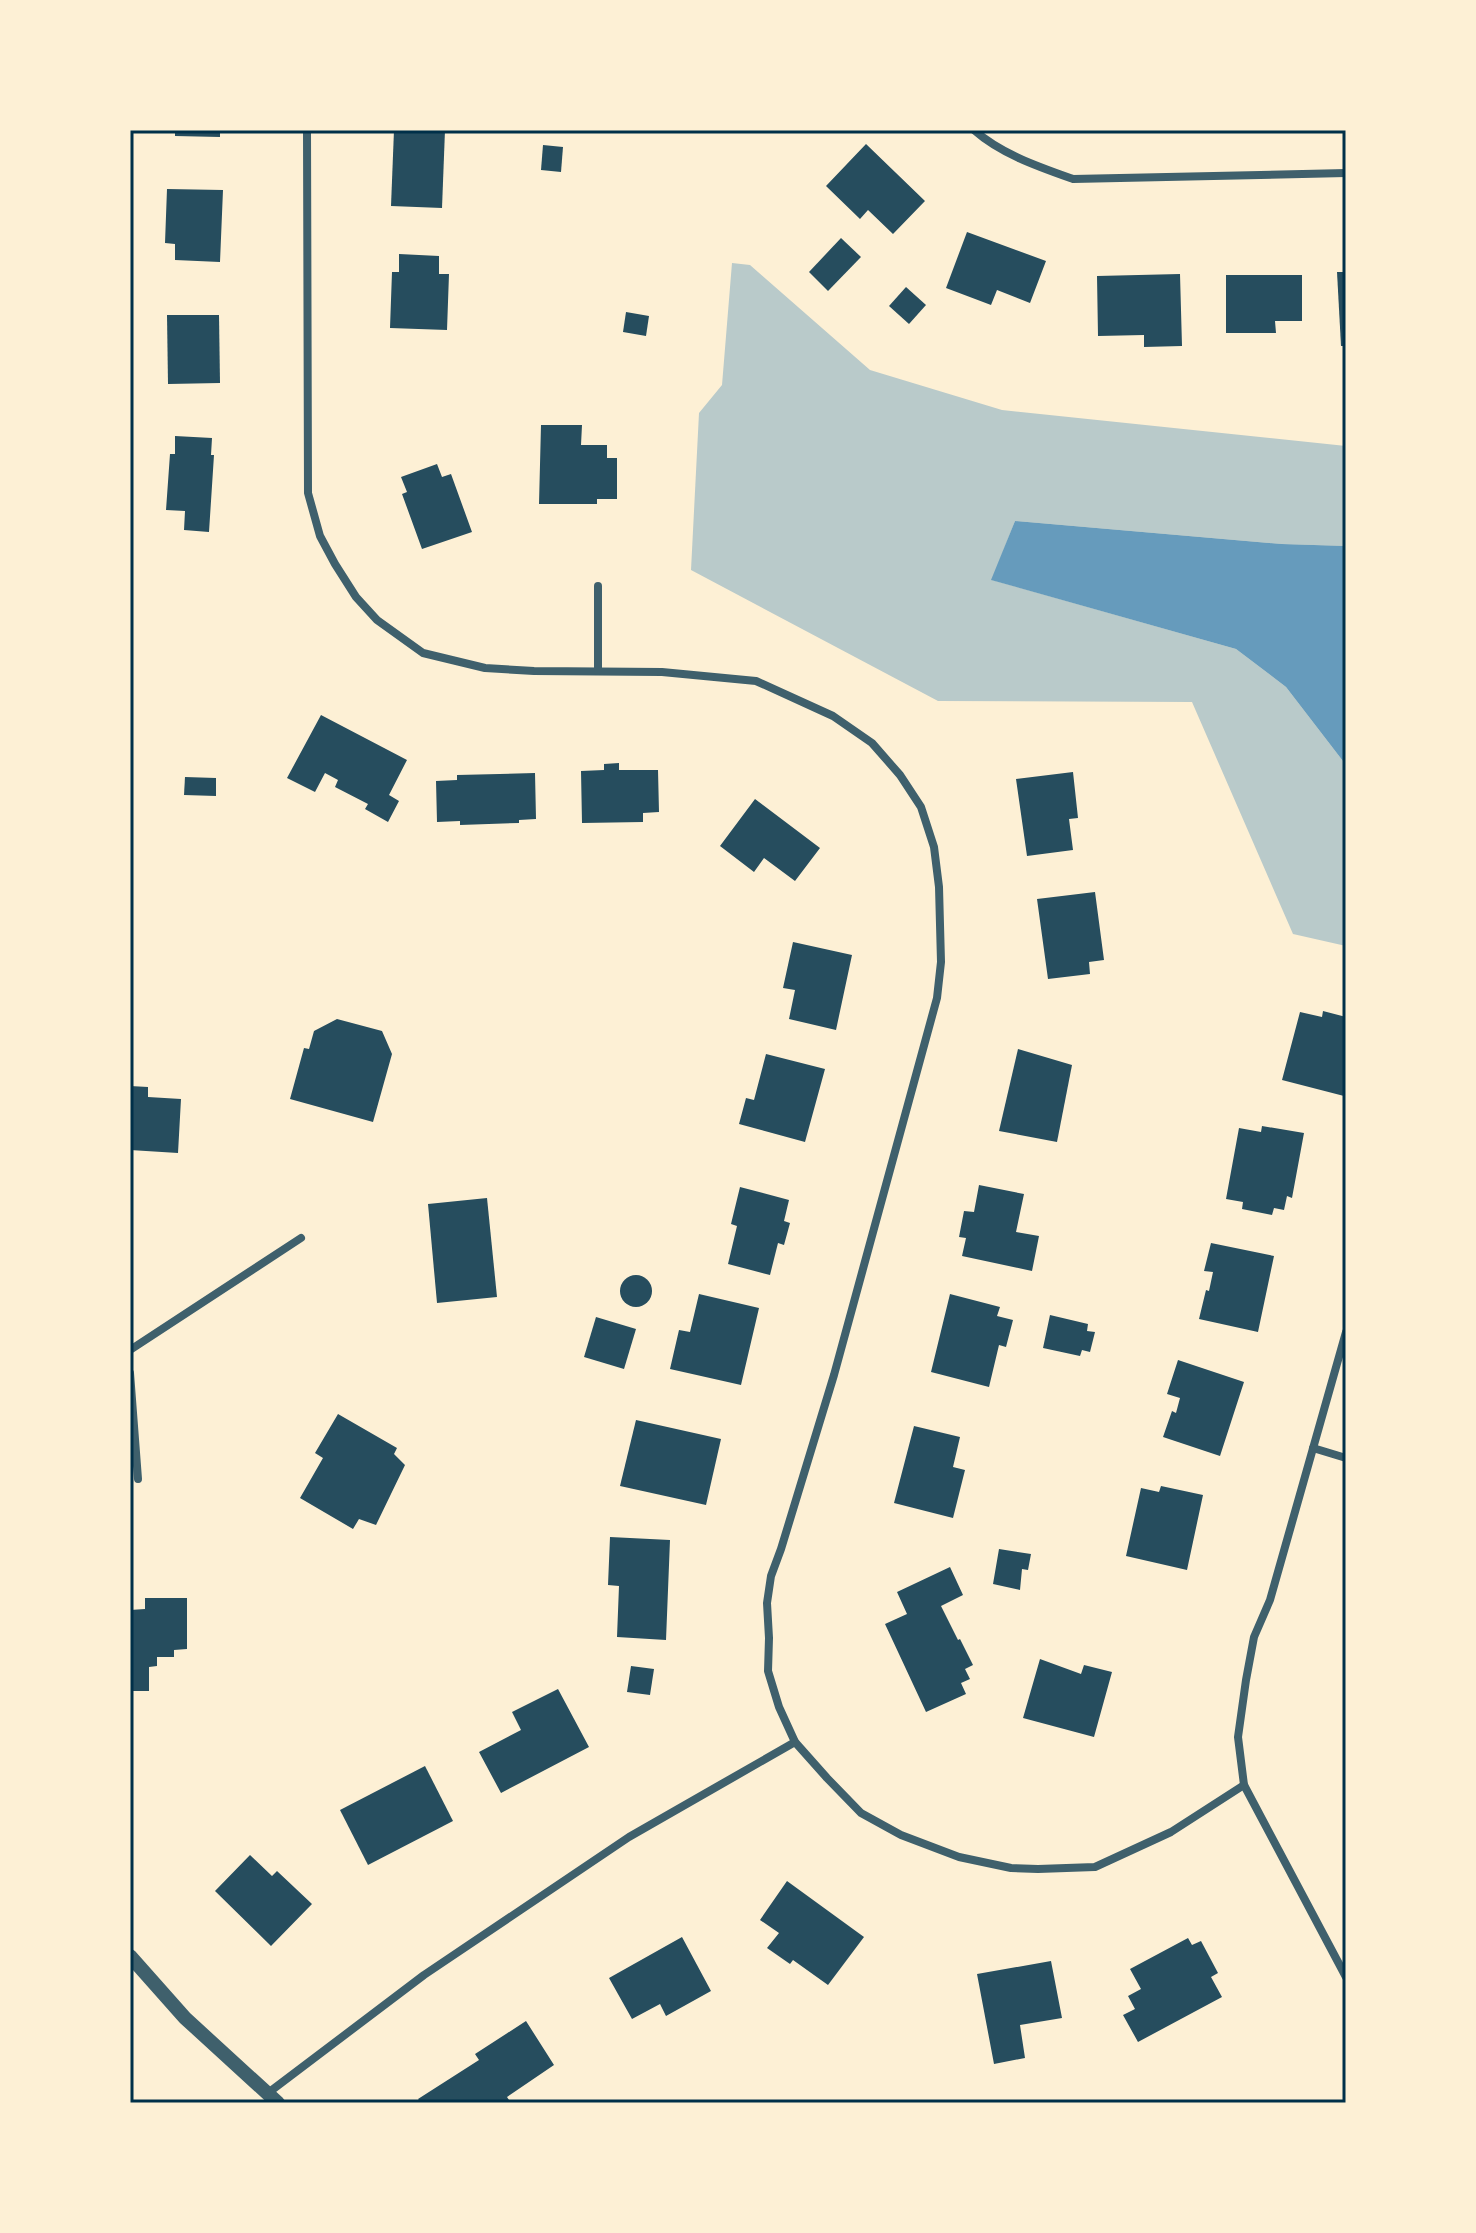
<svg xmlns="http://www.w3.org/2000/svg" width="1476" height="2233" font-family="'Golos Text',sans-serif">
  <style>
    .green { fill: #b9caca }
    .water { fill: #669bbc }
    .building { fill: #264d5e }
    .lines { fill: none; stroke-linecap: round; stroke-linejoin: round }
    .minor { stroke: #3f606c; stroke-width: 8 }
    .tertiary { stroke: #3f606c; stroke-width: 14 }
    .neatline { fill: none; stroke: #003049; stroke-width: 3 }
  </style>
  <rect width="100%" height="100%" fill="#fdf0d5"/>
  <!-- green -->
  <path class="green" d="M732,263l18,2 120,105 132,40 344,36v100l-64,-2 -267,-23 -23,59 244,69 50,38 60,78v181l-53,-12 -101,-232 -254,-1 -247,-131 8,-157 23,-28z"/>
  <!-- water -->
  <path class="water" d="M1015,521l267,23 64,2v219l-60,-78 -50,-38 -245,-69z"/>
  <!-- building -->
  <g class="building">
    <path d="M175,130h45v7l-45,-1z"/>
    <path d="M394,130h51l-3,78 -51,-2z"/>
    <path d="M866,144l59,57 -32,33 -25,-24 -8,9 -34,-33z"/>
    <path d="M543,145l20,2 -2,25 -20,-2z"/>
    <path d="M167,189l56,1 -3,72 -45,-2v-16l-10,-1z"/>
    <path d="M967,232l79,29 -16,42 -33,-13 -6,15 -45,-17z"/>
    <path d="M841,238l20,19 -33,34 -19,-19z"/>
    <path d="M399,254l40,2v18h10l-2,56 -57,-2 2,-56h7z"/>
    <path d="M1337,272h9v74h-5z"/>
    <path d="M1180,274l2,72 -38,1v-12l-46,1 -1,-60z"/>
    <path d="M1226,275h76v46h-27l1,12h-50z"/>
    <path d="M906,287l20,18 -17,19 -20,-18z"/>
    <path d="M626,312l23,4 -3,20 -23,-4z"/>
    <path d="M167,315h52l1,68 -52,1z"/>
    <path d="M541,425h41l-1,20h26v13h10v41h-20v5h-58z"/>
    <path d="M175,436l37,2 -1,17h3l-5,77 -25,-2 1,-19 -19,-1 4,-56h5z"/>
    <path d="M437,464l5,13 9,-3 21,58 -50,17 -20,-55 5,-2 -6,-15z"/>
    <path d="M321,715l86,45 -18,35 10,6 -11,21 -23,-13 3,-5 -33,-17 3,-7 -13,-7 -10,19 -28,-14z"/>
    <path d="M619,763v7h39l1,42 -16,1v9l-61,1 -1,-52 23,-1v-6z"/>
    <path d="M1073,772l5,46 -9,1 4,31 -46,6 -11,-77z"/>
    <path d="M535,773l1,46 -17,1v3l-59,2v-4l-23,1 -1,-41 21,-1v-5z"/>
    <path d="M185,777l31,1v18l-32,-1z"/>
    <path d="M755,799l65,49 -25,33 -31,-23 -10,14 -34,-26z"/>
    <path d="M1095,892l9,68 -15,2 1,12 -42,5 -11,-80z"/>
    <path d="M793,942l59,13 -16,75 -47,-11 6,-29 -12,-2z"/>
    <path d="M1323,1011l23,6v69l-2,10 -62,-16 18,-68 22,5z"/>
    <path d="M337,1019l45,12 10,23 -19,68 -83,-23 14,-51 5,1 5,-18z"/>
    <path d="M1018,1049l54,16 -15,77 -58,-11z"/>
    <path d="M766,1054l59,15 -20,73 -66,-18 7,-26 8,2z"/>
    <path d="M130,1086l18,1v10l33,2 -3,54 -48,-3z"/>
    <path d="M1262,1126l42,7 -12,65 -5,-2 -3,14 -10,-2 -2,7 -30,-6 1,-7 -17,-3 13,-71 22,4z"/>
    <path d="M979,1185l45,9 -8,38 23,4 -7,35 -70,-15 4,-18 -7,-1 5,-26 10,1z"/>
    <path d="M740,1187l49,13 -5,21 6,2 -6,22 -6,-2 -8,32 -42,-11 9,-38 -6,-2z"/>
    <path d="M487,1198l10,99 -60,6 -9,-99z"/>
    <path d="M1211,1243l63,13 -16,76 -59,-13 7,-29 3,1 4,-19 -9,-1z"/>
    <circle cx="636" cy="1291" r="16"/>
    <path d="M699,1294l60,14 -18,77 -71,-16 9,-39 11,2z"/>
    <path d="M950,1294l50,13 -3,9 16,4 -7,27 -7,-2 -10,42 -58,-15z"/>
    <path d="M1050,1315l38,9 -1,7 8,1 -5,20 -8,-2 -2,6 -37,-8z"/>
    <path d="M596,1317l40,12 -12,40 -40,-12z"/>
    <path d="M1178,1360l66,22 -24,74 -57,-19 9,-26 4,2 4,-15 -13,-4z"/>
    <path d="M338,1414l59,34 -3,6 11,11 -29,60 -17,-6 -6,10 -53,-31 23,-40 -8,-5z"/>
    <path d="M636,1420l85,19 -15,66 -86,-19z"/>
    <path d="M914,1426l46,11 -7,30 12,3 -12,48 -59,-15z"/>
    <path d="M1161,1486l42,9 -16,75 -61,-14 15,-68 18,4z"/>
    <path d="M610,1537l60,3 -4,100 -49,-3 2,-51 -11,-1z"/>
    <path d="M999,1549l32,5 -3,16 -6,-1 -2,21 -27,-6z"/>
    <path d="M950,1567l13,28 -22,11 17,34 2,-1 13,26 -8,4 5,10 -9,4 5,11 -40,18 -41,-88 22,-10 -10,-22z"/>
    <path d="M145,1598h42v51l-13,1v7h-17v9l-8,1v24h-19v-81l15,-1z"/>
    <path d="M1040,1659l41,15 3,-9 28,7 -18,65 -71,-19z"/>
    <path d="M631,1666l23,3 -4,26 -23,-3z"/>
    <path d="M558,1689l31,58 -88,46 -22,-41 42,-22 -9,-18z"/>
    <path d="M425,1766l28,55 -85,44 -28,-55z"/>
    <path d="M250,1855l22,21 5,-5 35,33 -41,42 -56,-55z"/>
    <path d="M787,1881l77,56 -36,48 -35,-25 -3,4 -23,-16 12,-15 -19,-13z"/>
    <path d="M682,1937l29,54 -45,25 -6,-12 -28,15 -23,-41z"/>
    <path d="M1188,1938l4,7 9,-4 17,32 -7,4 11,20 -84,45 -15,-27 12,-6 -7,-13 13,-7 -11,-20z"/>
    <path d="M1051,1961l11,57 -42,7 5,33 -31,6 -17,-90z"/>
    <path d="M526,2021l28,44 -47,32 4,6h-90l-3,-4 61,-39 -4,-6z"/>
  </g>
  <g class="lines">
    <!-- minor -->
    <g class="minor">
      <path d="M307,130l1,363 12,43 15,28 21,33 21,23 46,33 62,15 49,3 128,1 94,9 77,35 39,27 28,32 21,32 13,40 5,40 2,75 -4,36 -103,377 -53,174 -10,27 -4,27 2,35 -1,33 11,36 16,35 32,36 34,35 40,22 58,22 52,11 27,1 57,-2 76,-35 73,-47"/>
      <path d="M974,130c27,24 65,37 99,49l273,-6"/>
      <path d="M598,586v85"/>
      <path d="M1346,1332l-76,268 -16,37 -8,43 -8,57 6,48 102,192"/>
      <path d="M130,1350l171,-112"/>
      <path d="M130,1373l8,106"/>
      <path d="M1313,1448l33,10"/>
      <path d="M268,2093l156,-118 205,-138 166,-95"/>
    </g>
    <!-- tertiary -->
    <path class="tertiary" d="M130,1956l55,62 93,85"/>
  </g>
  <!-- border -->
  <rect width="1476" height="2233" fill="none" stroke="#fdf0d5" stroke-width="264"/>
  <rect x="132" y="132" width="1212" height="1969" class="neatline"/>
</svg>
